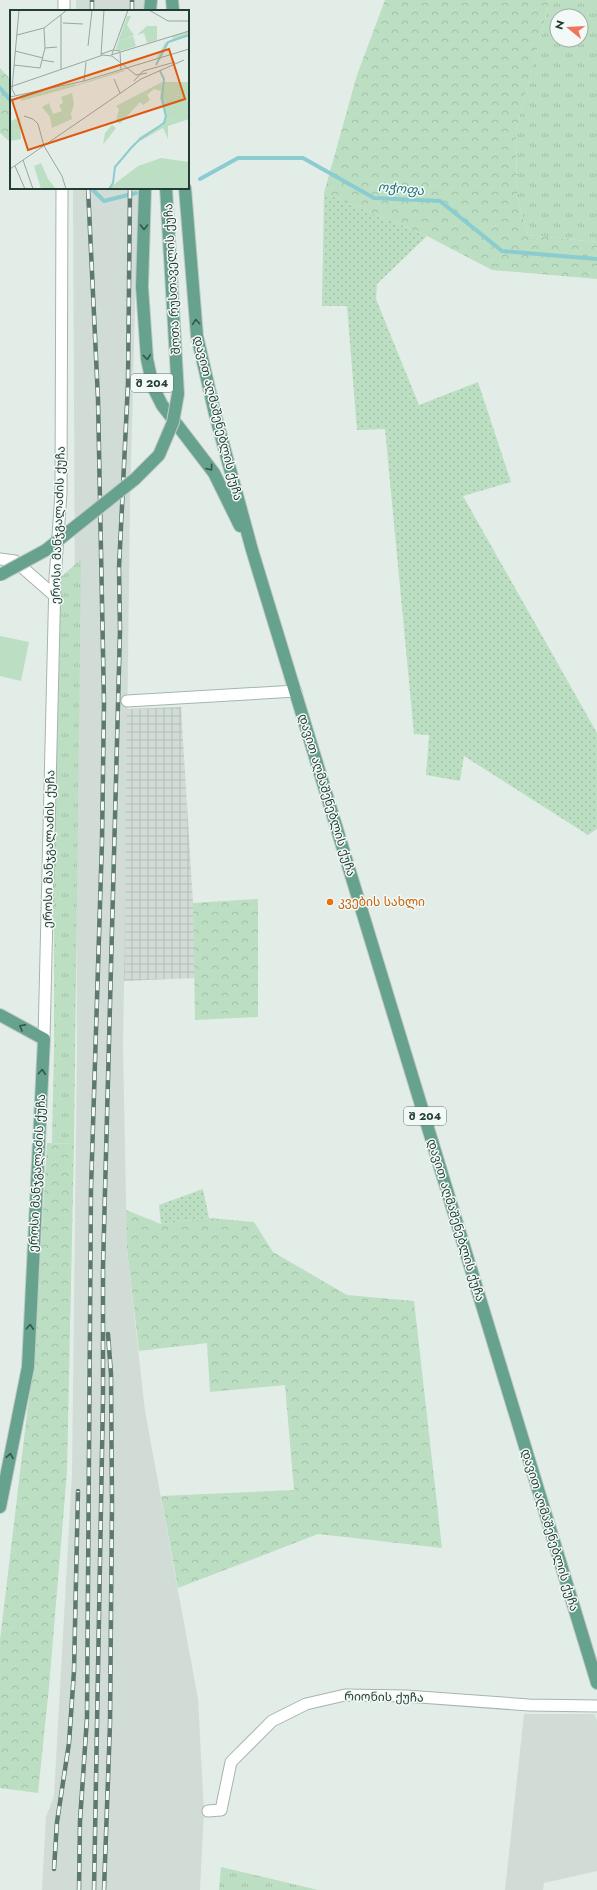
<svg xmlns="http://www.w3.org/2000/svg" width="597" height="1890" font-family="Jost,'Noto Sans Georgian',sans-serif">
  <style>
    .built { fill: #d1dcd6 }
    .industrial { fill: url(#industrial-grid) }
    .grass { fill: url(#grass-tufts); fill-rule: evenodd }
    .forest { fill: url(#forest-crowns) }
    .park { fill: url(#park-dots) }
    .pitch { fill: #bcdec2 }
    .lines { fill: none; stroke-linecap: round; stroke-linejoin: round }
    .stream { stroke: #8bccd1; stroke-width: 4 }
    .minor-casing { stroke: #a5b5ae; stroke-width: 13 }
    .primary-casing { stroke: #c1c9c6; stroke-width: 14 }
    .minor { stroke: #fff; stroke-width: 11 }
    .primary { stroke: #67a28e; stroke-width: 12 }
    .rail-casing { stroke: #5d796f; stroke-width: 4.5 }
    .rail { stroke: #f3f9f6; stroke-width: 3; stroke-dasharray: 9; stroke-linecap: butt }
    .primary-bridge-casing { stroke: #c1c9c6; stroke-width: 14; stroke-linecap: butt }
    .primary-bridge { stroke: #67a28e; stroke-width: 12 }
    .oneway { stroke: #33574a }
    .food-dot { fill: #e8710a; stroke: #f3f9f6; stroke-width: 1.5 }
    .labels { text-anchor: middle; stroke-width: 3; stroke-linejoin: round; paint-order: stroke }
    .shield { fill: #f3f9f6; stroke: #61766e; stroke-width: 1 }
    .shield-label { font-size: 11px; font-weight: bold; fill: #223e34 }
    .street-label { font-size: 12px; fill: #223e34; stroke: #f3f9f6 }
    .food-label { font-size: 12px; fill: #c56008; stroke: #f3f9f6; text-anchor: start }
    .water-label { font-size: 13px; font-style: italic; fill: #1c727a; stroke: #f3f9f6 }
    .inset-river { fill: none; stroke: #8bccd1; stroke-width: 2 }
    .inset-road { fill: none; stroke: #96a79f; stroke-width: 1 }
    .view { fill: #de580e; fill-opacity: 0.15; stroke: #de580e; stroke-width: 2 }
    .inset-edge { fill: none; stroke: #223e34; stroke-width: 2 }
  </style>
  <defs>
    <pattern id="industrial-grid" width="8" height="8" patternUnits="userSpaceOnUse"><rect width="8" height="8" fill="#d1dcd6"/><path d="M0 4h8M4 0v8" fill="none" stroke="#b3beb8"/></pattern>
    <pattern id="grass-tufts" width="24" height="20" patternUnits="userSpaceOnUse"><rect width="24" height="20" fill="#bcdec2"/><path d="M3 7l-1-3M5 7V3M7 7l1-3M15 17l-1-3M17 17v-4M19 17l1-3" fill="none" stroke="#a1c0a7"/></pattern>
    <pattern id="forest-crowns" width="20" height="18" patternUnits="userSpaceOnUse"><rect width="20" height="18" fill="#bcdec2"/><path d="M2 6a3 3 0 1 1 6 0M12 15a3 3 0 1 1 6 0" fill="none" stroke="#a1c0a7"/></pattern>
    <pattern id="park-dots" width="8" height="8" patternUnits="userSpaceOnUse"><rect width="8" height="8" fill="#bcdec2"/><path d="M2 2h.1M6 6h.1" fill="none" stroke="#a1c0a7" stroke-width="1.8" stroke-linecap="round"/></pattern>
  </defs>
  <rect width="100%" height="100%" fill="#e3ede7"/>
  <!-- built -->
  <g class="built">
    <rect x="76" y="0" width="68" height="11"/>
    <path d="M73,188h65l-8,315 -6,478 -1,67 4,201 18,162 53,288 6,112 -4,79h-158l4,-73 8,-21 18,-322 5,-426z"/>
    <path d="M524,1714h71l2,7v150l-53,12 -1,7h-38z"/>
  </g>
  <!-- industrial -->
  <path class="industrial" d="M181,707l12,196 2,75 -71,3 3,-272z"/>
  <!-- grass -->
  <g class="grass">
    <path d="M550,0h47v242l-69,-7 -11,-38 -1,-67zM557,16h24v24h-24z"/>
    <path d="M81,559l-7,585 -22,-1 2,-97v-270l2,-5 5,-194z"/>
    <path d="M221,1867l97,23h-99z"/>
  </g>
  <!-- forest -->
  <g class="forest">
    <path d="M385,0h165l-34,130 1,67 11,38 69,7v37l-105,-9 -65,-34 -103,-43 33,-118z"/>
    <path d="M0,68l11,12v63l-11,-10z"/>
    <path d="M258,899v118l-63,3 -2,-117z"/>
    <path d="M47,1143l27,1 -7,328 -18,215 -11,106 -38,-5v-148l35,-293z"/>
    <path d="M126,1210l35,14 48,-6 45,4 19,30 74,43 67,6 28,247 -124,-14 -140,54 -17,-92 133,-6 -9,-105 -75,7 -3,-49 -68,8 -12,-102z"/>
  </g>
  <!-- park -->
  <g class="park">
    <path d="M324,193l103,43 -50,48 -1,15 43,106 59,-23 33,100 -48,14 134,237v96l-9,6 -124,-79 -4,25 -34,-6 3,-40 -15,-1 -29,-305 -28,1 -10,-124h-25z"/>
    <path d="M203,1189l6,29 -48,6 -2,-19z"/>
  </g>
  <!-- pitch -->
  <path class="pitch" d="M0,636l29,6 -8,39 -21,-5z"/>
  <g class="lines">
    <!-- stream -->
    <g class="stream">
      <path d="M0,88l11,13"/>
      <path d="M200,179l38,-21h65l71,40 66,3 62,50 95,8"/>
      <path d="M91,188l13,13 32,-8"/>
    </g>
    <!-- minor casing -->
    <g class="minor-casing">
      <g id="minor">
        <path d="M64,11v-11"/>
        <path d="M0,559l15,2 40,35"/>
        <path d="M127,701l169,-10"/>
        <path d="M44,1039l11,-460 6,-86 1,-305"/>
        <path d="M208,1811l13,-1 10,-48 41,-41 34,-17 39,-9 61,1 123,9 68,1"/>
      </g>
    </g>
    <!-- primary casing -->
    <g class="primary-casing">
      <g id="primary">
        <path d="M172,0l1,11"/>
        <path d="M150,11l1,-11"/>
        <path d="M145,188l-3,99 5,72 6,28 9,18 52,68 26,53"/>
        <path d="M185,188l12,148 18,78 37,136 345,1133"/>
        <path d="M0,1015l44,24 -16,328 -28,140"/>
      </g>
    </g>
    <!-- minor -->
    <use href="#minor" class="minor"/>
    <!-- primary -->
    <use href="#primary" class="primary"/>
    <!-- rail casing -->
    <g class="rail-casing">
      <g id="rail">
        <path d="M92,11v-11"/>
        <path d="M132,11v-11"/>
        <path d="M54,1869l3,-47 12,-79 5,-72 4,-180"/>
        <path d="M79,1890l1,-69 7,-103 4,-529 11,-348 2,-138 -6,-304 -10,-211"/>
        <path d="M94,1890l9,-493v-130l17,-637 -1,-62 9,-185 2,-195"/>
        <path d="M104,1890l6,-166 2,-221 -1,-129 -3,-40"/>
      </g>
    </g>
    <!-- rail -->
    <use href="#rail" class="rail"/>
    <!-- primary-bridge casing -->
    <g class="primary-bridge-casing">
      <path id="primary-bridge" d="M0,575l46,-25 89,-71 24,-24 14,-33 5,-28 -12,-206"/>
    </g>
    <!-- primary-bridge -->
    <use href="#primary-bridge" class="primary-bridge"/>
  </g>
  <!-- one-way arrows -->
  <defs><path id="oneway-chevron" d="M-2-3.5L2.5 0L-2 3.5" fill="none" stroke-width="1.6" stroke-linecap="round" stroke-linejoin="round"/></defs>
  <g class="oneway">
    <use href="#oneway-chevron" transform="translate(144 227) rotate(91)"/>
    <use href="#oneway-chevron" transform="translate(196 322) rotate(-95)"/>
    <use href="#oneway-chevron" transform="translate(147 357) rotate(84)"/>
    <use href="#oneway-chevron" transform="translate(210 468) rotate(53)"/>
    <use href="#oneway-chevron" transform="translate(22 1027) rotate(-151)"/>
    <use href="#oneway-chevron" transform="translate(42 1072) rotate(-86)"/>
    <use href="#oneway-chevron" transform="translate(30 1327) rotate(-87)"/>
    <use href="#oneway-chevron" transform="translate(10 1456) rotate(-79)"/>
  </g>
  <!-- markers -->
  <circle class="food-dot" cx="330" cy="902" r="4"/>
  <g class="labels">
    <!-- shield labels -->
    <g class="shield">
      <rect x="131" y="374" width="42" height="18" rx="3"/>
      <rect x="404" y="1107" width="42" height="18" rx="3"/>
    </g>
    <g class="shield-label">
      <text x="152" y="387">შ 204</text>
      <text x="425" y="1120">შ 204</text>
    </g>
    <!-- street labels -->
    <g class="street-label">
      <text transform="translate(172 279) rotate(-93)" y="4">შოთა რუსთაველის ქუჩა</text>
      <text transform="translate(218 418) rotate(76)" y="4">დავით აღმაშენებლის ქუჩა</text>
      <text transform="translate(58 525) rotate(-88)" y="4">ეროსი მანჯგალაძის ქუჩა</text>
      <text transform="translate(327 795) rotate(73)" y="4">დავით აღმაშენებლის ქუჩა</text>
      <text transform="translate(49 849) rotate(-89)" y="4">ეროსი მანჯგალაძის ქუჩა</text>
      <text transform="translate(37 1173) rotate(-87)" y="4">ეროსი მანჯგალაძის ქუჩა</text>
      <text transform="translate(456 1220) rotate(73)" y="4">დავით აღმაშენებლის ქუჩა</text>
      <text transform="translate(550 1530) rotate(73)" y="4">დავით აღმაშენებლის ქუჩა</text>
      <text transform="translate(384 1697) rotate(1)" y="4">რიონის ქუჩა</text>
    </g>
    <!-- food labels -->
    <g class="food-label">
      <text x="338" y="906">კვების სახლი</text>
    </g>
    <!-- water labels -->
    <g class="water-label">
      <text transform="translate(401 188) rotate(5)" y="5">ოჭოფა</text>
    </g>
  </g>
  <!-- overview -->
  <g transform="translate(10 10)">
    <rect width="179" height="179" fill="#e3ede7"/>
    <path d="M137,16h10v14l-10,3 -3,-10 -7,2zM123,26l3,10 -15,5 -5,-2 2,-7zM113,60l2,1 -49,15v-1zM179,85v17l-21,8 -4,-20 8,-4zM10,108l1,21 -11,2v-20z" fill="#bcdec2"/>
    <path d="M117,6h4l-4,9 7,10 -16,7zM179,21v5l-20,7 -7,13 -6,3 9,-16 8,-4 -1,-3zM152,72h27v13l-17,1 -8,4 4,20 21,-8v7l-21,7v13l-5,-11 -23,13 -2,-3 25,-15 2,-6 -5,-19zM65,74l1,2 -55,15 -1,-5zM62,83l2,11 -3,9 1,6 -20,9 -2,-11 -8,-10 7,-4 4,11 9,-3 -3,-6 4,-2 -2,-6zM102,115l4,3 -13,17 2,-12z" fill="#bcdec2"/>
    <path d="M151,148l28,4v27h-81l30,-23z" fill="#bcdec2"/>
    <path d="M152,72l-1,9 -7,-2 -7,6 3,5 -7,5 -3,-3 -20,22 -4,-3 3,-12 -3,-3zM31,153l7,16 8,10h-15l-7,-23z" fill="#bcdec2"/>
    <path class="inset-river" d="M146,55l12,-23 21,-7M99,179l4,-6 2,-16 16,-19 8,-8 25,-17 2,-7 -4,-18 2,-19 -4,-8"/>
    <path class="inset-road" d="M139,0l19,11h21M53,13l20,1M7,25l27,-7 23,-18M78,36l4,-36M35,38l12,-1M5,41l28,7M110,42l1,18M91,44l12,-4 7,1M102,44l16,-44M91,45l3,-45M101,45l78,-24M32,50l12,2M4,55l26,3 5,-20 -1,-20M51,59v-54M104,69l6,14M74,71l105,-32M124,71l9,-10 32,-9M0,77l93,-32 9,1 24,19 11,-2M5,85l-3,-6 7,-79M0,87l74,-16 2,-19M14,106l9,3 5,5 6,22 18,30 4,13M13,150l10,29M5,156l10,23M0,159l131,-90 43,-19"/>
    <path class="view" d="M159,39l16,50 -157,51 -16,-50z"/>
    <rect width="179" height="179" class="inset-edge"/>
  </g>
  <!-- north arrow -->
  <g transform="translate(569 28) rotate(288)"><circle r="19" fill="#f3f9f6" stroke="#9faea8"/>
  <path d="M0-3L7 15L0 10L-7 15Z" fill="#f1745c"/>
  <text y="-6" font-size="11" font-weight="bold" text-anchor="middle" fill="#223e34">N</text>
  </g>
</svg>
